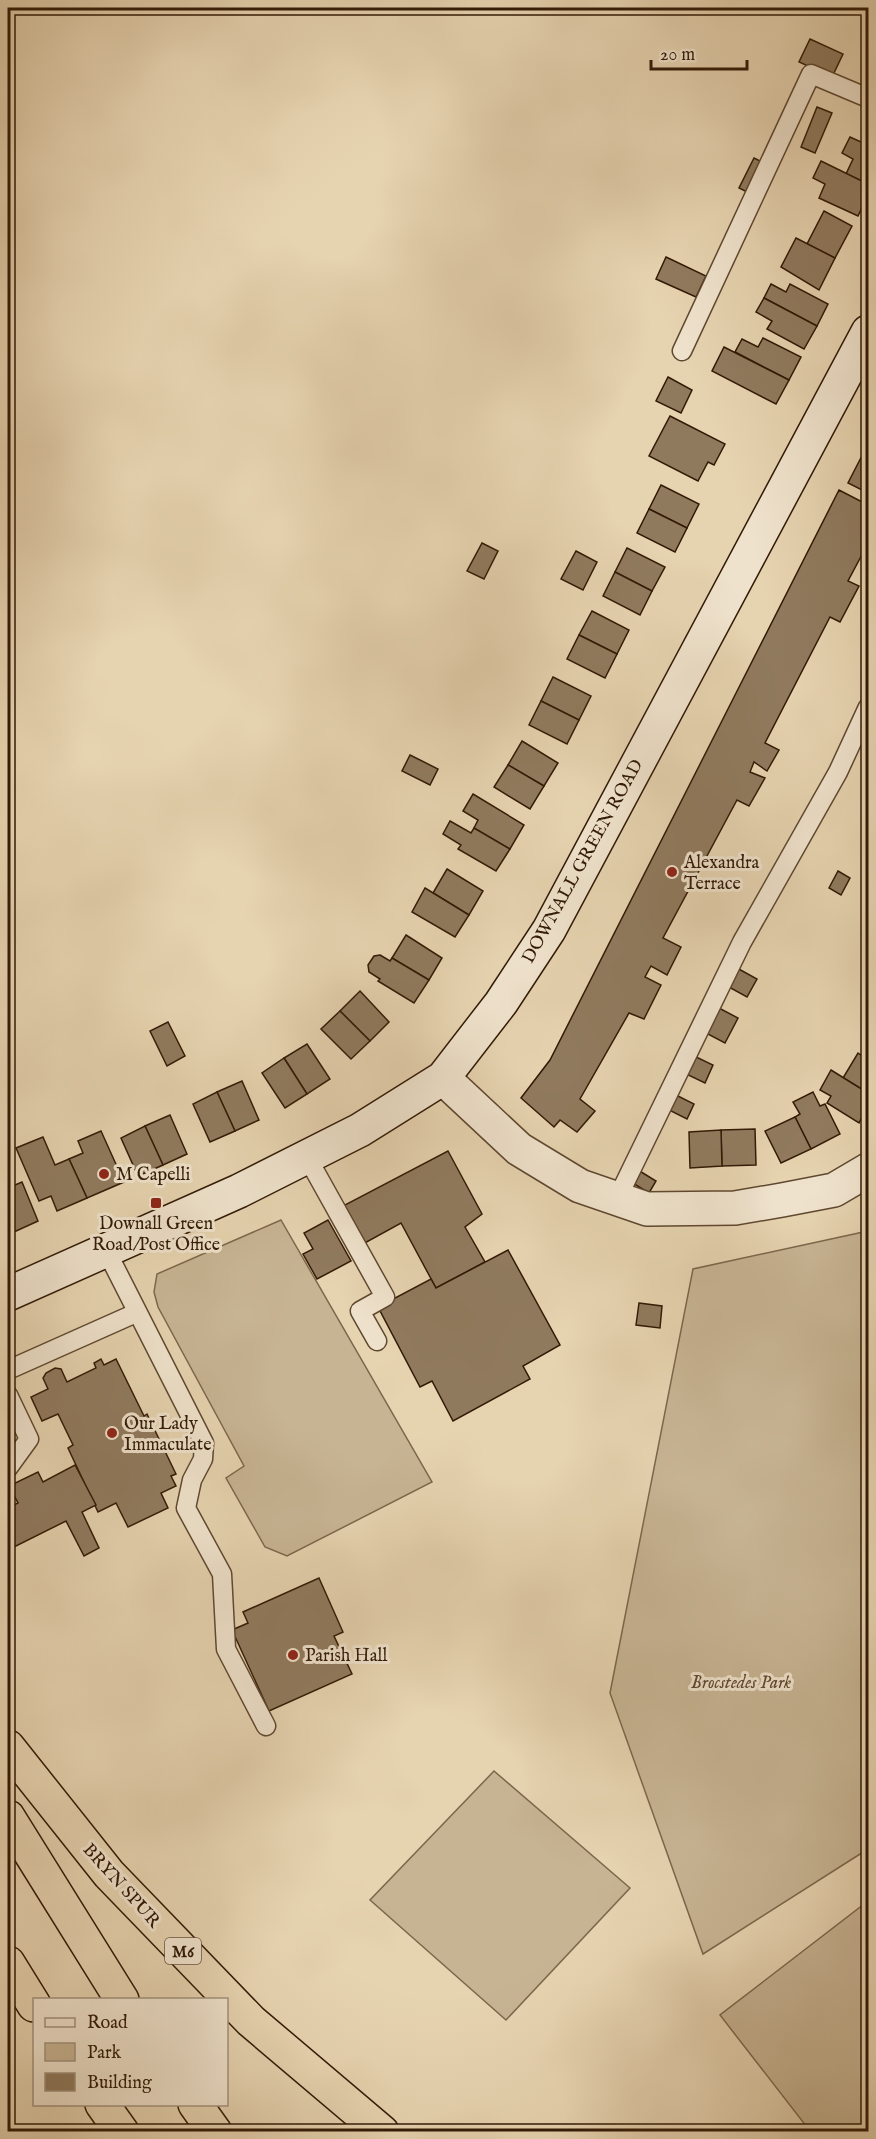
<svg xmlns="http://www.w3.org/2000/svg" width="876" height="2139" font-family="'IM FELL English',serif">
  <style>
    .green { fill: #c7b493; stroke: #7c674c; stroke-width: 1.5 }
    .building { fill: #907a5e; stroke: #321a06; stroke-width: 1.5 }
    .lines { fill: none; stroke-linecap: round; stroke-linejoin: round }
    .service-casing { stroke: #5f4830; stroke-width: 21 }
    .minor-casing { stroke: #5f4830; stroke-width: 36 }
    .secondary-casing { stroke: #321a06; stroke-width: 36 }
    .motorway-casing { stroke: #321a06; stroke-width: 36 }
    .service { stroke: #efe2cc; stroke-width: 18 }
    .minor { stroke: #efe2cc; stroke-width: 33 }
    .secondary { stroke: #efe2cc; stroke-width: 33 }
    .motorway { stroke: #e6d3b0; stroke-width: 33 }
    .poi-dot { fill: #8f2418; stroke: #efe2cc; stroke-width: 2 }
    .labels { text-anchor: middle; stroke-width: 6; stroke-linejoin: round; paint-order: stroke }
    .shield { fill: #efe2cc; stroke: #6b5641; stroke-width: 1.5 }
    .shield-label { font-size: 16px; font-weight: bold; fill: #321a06 }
    .street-label { font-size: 18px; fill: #321a06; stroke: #efe2cc }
    .poi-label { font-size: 18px; fill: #321a06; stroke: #efe2cc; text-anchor: start }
    .park-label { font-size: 18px; font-style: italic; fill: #5f4830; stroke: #efe2cc }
  </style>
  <rect width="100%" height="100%" fill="#e6d3b0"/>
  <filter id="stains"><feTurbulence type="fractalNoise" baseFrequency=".00333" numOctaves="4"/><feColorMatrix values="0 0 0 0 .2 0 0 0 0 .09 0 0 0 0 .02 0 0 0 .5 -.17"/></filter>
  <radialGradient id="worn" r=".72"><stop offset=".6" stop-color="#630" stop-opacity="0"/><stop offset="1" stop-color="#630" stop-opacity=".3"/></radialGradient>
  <!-- green -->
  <g class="green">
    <path d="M281,1220l151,262 -145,74 -22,-9 -39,-69 18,-12 -86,-159 -4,-15 3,-18z"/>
    <path d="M868,1231v618l-165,105 -93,-261 83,-424z"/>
    <path d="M494,1771l136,117 -124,132 -136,-120z"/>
    <path d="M868,1901v230h-58l-90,-116z"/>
  </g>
  <!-- building -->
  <g class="building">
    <path d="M810,39l33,15 -11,23 -33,-15z"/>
    <path d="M817,107l15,6 -17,40 -14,-6z"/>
    <path d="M850,137l11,5 2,-4 5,3v43l-22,-10 7,-15 -11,-6z"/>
    <path d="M754,158l12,6 -15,30 -12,-6z"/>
    <path d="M821,161l47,23v11l-10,21 -39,-18 6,-14 -12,-6z"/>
    <path d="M824,211l28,15 -17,32 -28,-14z"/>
    <path d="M796,238l39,20 -16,32 -38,-23z"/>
    <path d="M666,257l40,19 -10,21 -40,-18z"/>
    <path d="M771,284l15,8 4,-8 38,20 -11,22 -53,-28z"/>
    <path d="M764,298l53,28 -13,23 -37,-20 5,-8 -16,-9z"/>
    <path d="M763,338l38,19 -12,23 -54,-28 7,-13 16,8z"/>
    <path d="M724,347l65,33 -13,24 -64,-33z"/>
    <path d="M668,377l24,13 -11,23 -25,-12z"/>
    <path d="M670,416l55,28 -11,21 -6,-3 -10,19 -49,-25z"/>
    <path d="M868,444v49l-20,-10z"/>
    <path d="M661,485l38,19 -12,24 -38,-19z"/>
    <path d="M839,490l29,15v46l-3,-2 -17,32 11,5 -19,36 -10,-5 -65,126 14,7 -12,21 -13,-9 -4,10 15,6 -16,28 -12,-6 -74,138 18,9 -14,28 -16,-9 -6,11 16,8 -17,34 -15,-6 -49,86 15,12 -18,21 -17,-12 -6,7 -33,-29 29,-38z"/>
    <path d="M649,509l38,19 -12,24 -38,-19z"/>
    <path d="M482,543l16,8 -14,28 -17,-8z"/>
    <path d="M627,548l38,19 -13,24 -37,-19z"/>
    <path d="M576,551l21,11 -14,28 -22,-11z"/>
    <path d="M615,572l37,19 -12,24 -37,-19z"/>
    <path d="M592,611l37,19 -12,24 -38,-19z"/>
    <path d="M579,635l38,19 -12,24 -38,-19z"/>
    <path d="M553,677l38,19 -12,24 -38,-19z"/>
    <path d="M541,701l38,19 -12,24 -38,-19z"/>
    <path d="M522,741l36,22 -14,23 -36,-21z"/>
    <path d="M410,755l28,14 -8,16 -28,-14z"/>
    <path d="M508,765l36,21 -14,23 -36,-22z"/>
    <path d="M473,794l51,31 -14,24 -36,-21 4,-8 -15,-9z"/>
    <path d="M450,821l21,12 3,-5 36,21 -14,22 -38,-22 3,-4 -18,-11z"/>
    <path d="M447,869l36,22 -14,24 -36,-22z"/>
    <path d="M838,871l12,7 -9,17 -12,-7z"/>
    <path d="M425,888l44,27 -14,22 -43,-25z"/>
    <path d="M406,935l36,23 -13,22 -37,-22z"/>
    <path d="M380,955l10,6 2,-3 37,22 -15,23 -36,-22 2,-2 -11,-7 -1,-7 6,-9z"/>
    <path d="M737,968l20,11 -10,18 -20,-11z"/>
    <path d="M360,991l29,31 -19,19 -30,-30z"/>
    <path d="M717,1007l21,11 -13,25 -21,-11z"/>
    <path d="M340,1011l30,30 -19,18 -30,-30z"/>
    <path d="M168,1022l17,34 -18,10 -17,-35z"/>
    <path d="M307,1044l23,35 -23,15 -23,-36z"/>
    <path d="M858,1053l10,7v33l-25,-15z"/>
    <path d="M692,1055l21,10 -8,18 -21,-10z"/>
    <path d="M284,1058l23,36 -22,14 -23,-35z"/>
    <path d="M831,1070l37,23v11l-9,19 -32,-20 4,-7 -11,-6z"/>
    <path d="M242,1081l17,39 -24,11 -18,-39z"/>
    <path d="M217,1092l18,39 -25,11 -17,-38z"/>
    <path d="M813,1092l7,14 5,-2 15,30 -29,15 -16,-32 5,-3 -7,-12z"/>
    <path d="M674,1094l20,10 -7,15 -20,-10z"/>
    <path d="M170,1115l17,39 -24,11 -18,-39z"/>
    <path d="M795,1117l16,32 -30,14 -16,-32z"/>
    <path d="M145,1126l18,39 -25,11 -17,-38z"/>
    <path d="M755,1129l1,36 -34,1 -1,-36z"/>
    <path d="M721,1130l1,36 -32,2 -1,-36z"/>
    <path d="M101,1131l23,51 -37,16 -18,-39 14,-6 -5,-12z"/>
    <path d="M43,1137l12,28 14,-6 18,39 -30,13 -6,-15 -12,5 -23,-53z"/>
    <path d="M448,1151l34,63 -17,13 20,35 -49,26 -35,-65 -38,21 -20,-38z"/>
    <path d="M638,1170l18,11 -7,12 -18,-11z"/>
    <path d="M22,1182l16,39 -24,11 -6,-15v-29z"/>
    <path d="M328,1220l23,41 -34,18 -14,-25 10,-5 -9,-16z"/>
    <path d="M508,1250l52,95 -37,21 7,13 -77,42 -21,-40 -12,6 -42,-80 53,-28 5,9z"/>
    <path d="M639,1303l23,3 -2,22 -24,-3z"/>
    <path d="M101,1359l3,6 12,-6 28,57 3,-2 29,60 -5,2 5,10 -15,7 7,15 -40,19 -12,-24 -18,9 -30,-64 5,-3 -15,-31 -16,7 -11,-24 17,-8 -5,-11 3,-5 9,-5 6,1 6,13 29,-14 -2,-5z"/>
    <path d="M75,1465l21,40 -14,7 17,36 -15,8 -18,-35 -54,27 -4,-9v-31l10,-5 -9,-17 29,-14 5,10z"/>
    <path d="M319,1578l24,54 -9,4 18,38 -83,37 -37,-81 16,-7 -5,-11z"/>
  </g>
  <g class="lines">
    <!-- service casing -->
    <g class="service-casing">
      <g id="service">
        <path d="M682,351l129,-277 57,24"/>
        <path d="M307,1157l78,140 -25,14 17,30"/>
        <path d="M617,1199l125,-257 96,-170 30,-65"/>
        <path d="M106,1250l98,193 -1,16 -11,21 -6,28 36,66 4,75 40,77"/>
        <path d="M8,1370l128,-57"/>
        <path d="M8,1395l21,44 -21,29"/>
      </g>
    </g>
    <!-- minor casing -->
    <g class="minor-casing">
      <path id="minor" d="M443,1078l76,71 61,37 67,23 88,-1 47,-8 52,-10 34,-20"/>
    </g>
    <!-- secondary casing -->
    <g class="secondary-casing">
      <path id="secondary" d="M8,1294l231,-103 121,-61 83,-52 58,-75 48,-73 319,-598"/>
    </g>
    <!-- motorway casing -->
    <g class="motorway-casing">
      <g id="motorway">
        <path d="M8,1747l101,127 142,147 131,111"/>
        <path d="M8,1817l114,183"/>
        <path d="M8,1963l26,42"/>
        <path d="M102,2104l20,28"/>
        <path d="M195,2104l20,28"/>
      </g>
    </g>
    <!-- service -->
    <use href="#service" class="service"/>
    <!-- minor -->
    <use href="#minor" class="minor"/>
    <!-- secondary -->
    <use href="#secondary" class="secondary"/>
    <!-- motorway -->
    <use href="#motorway" class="motorway"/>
  </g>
  <!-- markers -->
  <g class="poi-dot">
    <circle cx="672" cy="872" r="6"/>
    <circle cx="104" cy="1174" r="6"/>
    <rect x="150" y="1197" width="12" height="12" rx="3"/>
    <circle cx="112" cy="1433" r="6"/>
    <circle cx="293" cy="1655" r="6"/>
  </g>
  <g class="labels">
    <!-- shield labels -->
    <rect class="shield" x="165" y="1938" width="36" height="26" rx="4.5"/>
    <g class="shield-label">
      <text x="183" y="1957">M6</text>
    </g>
    <!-- street labels -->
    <g class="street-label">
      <text transform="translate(582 861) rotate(-61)" y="6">DOWNALL GREEN ROAD</text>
      <text transform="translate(122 1885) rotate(48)" y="6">BRYN SPUR</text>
    </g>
    <!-- poi labels -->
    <g class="poi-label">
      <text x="684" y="868">Alexandra<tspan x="684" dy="21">Terrace</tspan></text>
      <text x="116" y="1180">M Capelli</text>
      <text x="156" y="1229" text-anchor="middle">Downall Green<tspan x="156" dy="21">Road/Post Office</tspan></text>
      <text x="124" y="1429">Our Lady<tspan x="124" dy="21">Immaculate</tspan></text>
      <text x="305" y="1661">Parish Hall</text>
    </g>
    <!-- park labels -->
    <g class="park-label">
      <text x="741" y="1688">Brocstedes Park</text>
    </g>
  </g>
  <!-- margin -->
  <rect width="876" height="2139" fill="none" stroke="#e6d3b0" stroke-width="30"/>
  <rect x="9" y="9" width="858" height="2121" fill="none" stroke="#321a06" stroke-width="3"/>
  <rect x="15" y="15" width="846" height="2109" fill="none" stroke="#321a06" stroke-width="1.5"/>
  <!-- legend -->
  <rect x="33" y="1998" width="195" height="108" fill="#efe2cc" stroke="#a3927d" stroke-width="1.5"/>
  <rect x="45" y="2018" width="30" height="9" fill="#efe2cc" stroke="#a3927d" stroke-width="1.5"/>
  <text x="87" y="2028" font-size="18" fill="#321a06">Road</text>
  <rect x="45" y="2043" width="30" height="18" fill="#c7b493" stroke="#a3927d" stroke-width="1.5"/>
  <text x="87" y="2058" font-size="18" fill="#321a06">Park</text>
  <rect x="45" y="2073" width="30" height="18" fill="#907a5e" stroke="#a3927d" stroke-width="1.5"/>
  <text x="87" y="2088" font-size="18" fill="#321a06">Building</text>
  <!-- scale -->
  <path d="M651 60v9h96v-9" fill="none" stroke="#321a06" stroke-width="3"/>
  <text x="660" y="60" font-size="18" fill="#321a06" stroke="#efe2cc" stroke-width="4.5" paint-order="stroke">20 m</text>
  <rect width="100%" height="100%" filter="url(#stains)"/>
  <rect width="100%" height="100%" fill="url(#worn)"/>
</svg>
